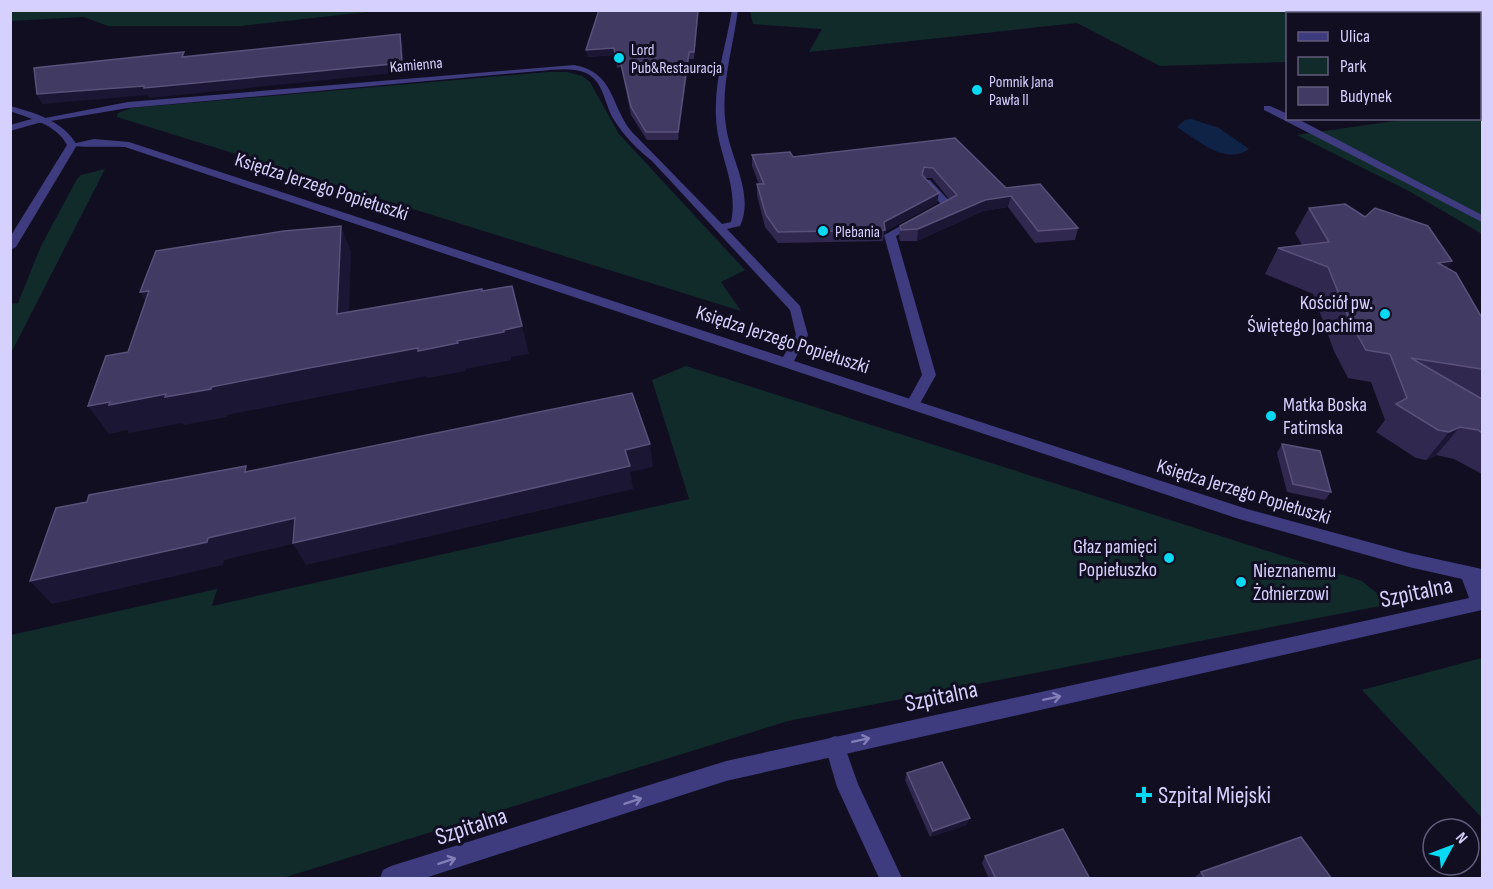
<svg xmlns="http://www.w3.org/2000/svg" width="1493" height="889" font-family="'Sofia Sans Condensed',sans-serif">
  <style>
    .green { fill: #112b2b }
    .water { fill: #0e2346 }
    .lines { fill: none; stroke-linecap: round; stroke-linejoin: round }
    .stream { fill: #0e2346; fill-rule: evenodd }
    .service { fill: #3e3b7f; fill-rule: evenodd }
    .minor { fill: #3e3b7f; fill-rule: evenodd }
    .tertiary { fill: #3e3b7f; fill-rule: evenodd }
    .wall { fill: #30284f }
    .shaded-wall { fill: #1c1635 }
    .building { fill: #413a62; stroke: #59517a; stroke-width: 1.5 }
    .oneway { stroke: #827eb8 }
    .poi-dot { fill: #07d8f3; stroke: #120e22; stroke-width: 2 }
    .labels { text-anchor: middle; stroke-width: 6; stroke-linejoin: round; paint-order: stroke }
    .far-poi-label { font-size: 16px; fill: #d6d0fe; stroke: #120e22; text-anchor: start }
    .far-street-label { font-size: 16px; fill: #d6d0fe; stroke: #120e22 }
    .street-label { font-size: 20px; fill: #d6d0fe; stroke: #120e22 }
    .poi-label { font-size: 20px; fill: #d6d0fe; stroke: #120e22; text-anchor: end }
    .near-street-label { font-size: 24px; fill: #d6d0fe; stroke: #120e22 }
    .near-poi-label { font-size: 24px; fill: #d6d0fe; stroke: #120e22; text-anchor: start }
  </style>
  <rect width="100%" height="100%" fill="#120e22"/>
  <!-- green -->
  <g class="green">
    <path d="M11,10h365v1l-135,15h-133l-24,-9 -73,4z"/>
    <path d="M750,11h732v223l-73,-43 -112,-56 111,-16 72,-1v-104h-192l-1,48 -127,4 -83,-43 -268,29 13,-23 -69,-5z"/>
    <path d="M548,72h19l15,4 8,6 29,52 126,136 -24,12 20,29 -624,-194 1,-4 13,-5z"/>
    <path d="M105,169l-94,184v-49l7,-1 23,-57 36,-67 4,-4z"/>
    <path d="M686,366l676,215 17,14 1,11 -592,115 -505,157h-272v-243l206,-46 -5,17 477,-107 -37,-119z"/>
    <path d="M1482,658v160l-120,-128z"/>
  </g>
  <!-- water -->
  <path class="water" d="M1191,119l28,9 30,21c-23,17 -52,-9 -72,-22l8,-7z"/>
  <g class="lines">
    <!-- stream -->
    <g class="stream">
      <path d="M1324,10h5l2,4h-5z"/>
      <path d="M1480,80l2,1v4l-2,-1z"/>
    </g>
    <!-- service -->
    <g class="service">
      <path d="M1264,106h6l18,8v4h8l186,97v7l-218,-112z"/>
      <path d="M39,117l4,3 -1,2 -32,9v-6z"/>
      <path d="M922,180h8l23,25 -57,31 40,139 -18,32 -5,2 -7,-5 16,-29 -38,-140 57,-31 -19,-20z"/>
      <path d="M835,736l7,3 16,45 44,94h-23l-42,-91 -12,-41 3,-7z"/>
    </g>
    <!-- minor -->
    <path class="minor" d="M732,10h6c-5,38 -18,78 -12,116 4,32 29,68 14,100l-13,3 73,77 8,29 -14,26 453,148 162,44 73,16v41l-756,171 -301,97h-45l3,-8 8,-4 335,-105 743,-163 -7,-19 -53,-12 -170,-48 -1114,-372c-10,-1 -54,1 -58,-2l27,-6 35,3 654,215 13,-22 -6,-25 -138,-149c-15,-12 -28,-25 -38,-41 -10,-16 -10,-39 -28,-47 -15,-6 -32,-3 -47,-2l-411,37 -89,15 -4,-3 93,-18 446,-37c40,7 36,39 57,66l91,93 9,-2c8,-37 -14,-69 -15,-105 -2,-36 10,-72 16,-107z"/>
    <!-- tertiary -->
    <path class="tertiary" d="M10,106c26,7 53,15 67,39l-61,102 -6,3v-13l57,-92c-11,-21 -36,-26 -57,-34z"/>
  </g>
  <!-- wall -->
  <g class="wall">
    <path d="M699,10l-5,49h-5l-11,81h-31l-16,-25 -10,-48 -4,1 -2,-13 -28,2z"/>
    <path d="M955,138l51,50 72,40 -3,12 -40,3 -27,-36 -25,4 -66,30h-17l-1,-4 1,-11 49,-27 -17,-21h-7l12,25 -53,29 -1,9 -105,2 -13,-16 -8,-32v-11h2l-7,-18v-11l41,2z"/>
    <path d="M1309,208l56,9 87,44 -5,7 35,50v156l-28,-15 -18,-4 -10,5 -10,-2 -40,-26 9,-12 -14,-38 -23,-4 -14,-27 -21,-57 -48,-20 13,-26 24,-3 -7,-12z"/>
    <path d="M1282,444l49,48 -6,8 -38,-8 -10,-39z"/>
    <path d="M907,773l63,45 -4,7 -36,12 -25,-57z"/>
    <path d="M985,856l105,23h-101l-7,-16z"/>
    <path d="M1201,872l131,7 -138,-1z"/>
  </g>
  <!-- shaded-wall -->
  <g class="shaded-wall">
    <path d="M698,10h1l-5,49v-7z"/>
    <path d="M400,34l2,9 3,29 -256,26 -1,-3 -106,9 -5,-10 107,-8z"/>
    <path d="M614,48l1,7 -28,2 -1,-7z"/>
    <path d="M689,52v7l-11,81v-8z"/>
    <path d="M939,193l-2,10 -53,29v-10z"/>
    <path d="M1011,196l-3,11 -25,4 -66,30 1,-12 67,-29z"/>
    <path d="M341,226l10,26 -3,89 -11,-27z"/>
    <path d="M1452,261l-18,26 4,-24z"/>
    <path d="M149,291l7,28 -16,-27z"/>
    <path d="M522,326l7,28 -18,3v3l-46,9 1,2 -39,7v-2l-200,39v2l-43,8 -2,-2 -53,10 -2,-3 -18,4 -21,-28 123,-19 246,-46z"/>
    <path d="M1460,427l-24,28 -10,5 23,-28z"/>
    <path d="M650,444l3,23 -23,5 3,17 -327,76 -13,-21 -69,16 -1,5 -171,39 -22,-23 178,-43 87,-20z"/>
    <path d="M970,818l-4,7 -36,12 3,-6z"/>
  </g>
  <!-- building -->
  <g class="building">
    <path d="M599,10h99l-4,42h-5l-11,80h-32l-15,-25 -11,-47h-4l-2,-12 -28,2z"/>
    <path d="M400,34l2,29 -258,25v-2l-107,8 -3,-26 150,-16 -2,5z"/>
    <path d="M955,138l51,50 34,-4 38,44 -40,3 -27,-35 -26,4 -67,29 -17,1 -1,-4 57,-31 -24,-27 -9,-1 -2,8 17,18 -55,29 1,8 -107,2 -12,-17 -9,-31h7l-12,-29 38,-3 3,5z"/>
    <path d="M1345,204l20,13 10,-9 53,18 24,35 -14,2 18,10 26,45v51l-71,-11 71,41v34l-4,-3 -18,-3 -11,5 -11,-2 -42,-26 11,-6 -17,-44 -24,-4 -15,-26 -23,-57 -50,-19 51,-6 -20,-34z"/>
    <path d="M341,226l-4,88 145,-25v2l30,-5 10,40 -18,4v2l-47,9 1,2 -40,8v-3l-109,20 -98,19v2l-46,8 1,-3 -57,11 1,-3 -22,4 18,-50 22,-4 21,-61 -9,1 16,-41 128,-20z"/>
    <path d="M632,393l18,51 -25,6 5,16 -337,77 2,-25 -87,20 -1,4 -177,39 26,-73 31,-6 2,-7 157,-29 -1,6z"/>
    <path d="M1282,444l38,7 11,41 -38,-8z"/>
    <path d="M942,762l28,56 -37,13 -26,-58z"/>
    <path d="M1063,829l27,50h-94l-11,-23z"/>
    <path d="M1301,837l31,42h-127l-4,-7z"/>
  </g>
  <!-- one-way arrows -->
  <defs><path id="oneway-shaft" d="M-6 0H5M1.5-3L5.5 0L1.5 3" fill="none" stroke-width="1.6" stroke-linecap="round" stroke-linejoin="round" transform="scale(1.5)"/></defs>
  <g class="oneway">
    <use href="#oneway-shaft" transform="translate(1052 698) rotate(-12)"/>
    <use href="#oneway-shaft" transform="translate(861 740) rotate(-12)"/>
    <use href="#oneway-shaft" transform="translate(633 801) rotate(-18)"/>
    <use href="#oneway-shaft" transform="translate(447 861) rotate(-18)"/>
  </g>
  <!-- markers -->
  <g class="poi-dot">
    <circle cx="619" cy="58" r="6"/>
    <circle cx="977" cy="90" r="6"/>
    <circle cx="823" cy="231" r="6"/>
    <circle cx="1385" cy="314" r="6"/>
    <circle cx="1271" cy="416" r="6"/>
    <circle cx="1169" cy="558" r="6"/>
    <circle cx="1241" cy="582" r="6"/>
    <path d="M1141 786h6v6h6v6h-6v6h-6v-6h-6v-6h6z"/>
  </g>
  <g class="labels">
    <!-- far-poi labels -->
    <g class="far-poi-label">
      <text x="631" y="55">Lord<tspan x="631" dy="18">Pub&amp;Restauracja</tspan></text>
      <text x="989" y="87">Pomnik Jana<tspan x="989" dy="18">Pawła II</tspan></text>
      <text x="835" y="237">Plebania</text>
    </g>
    <!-- far-street labels -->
    <g class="far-street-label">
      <text transform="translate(416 64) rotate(-5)" y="6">Kamienna</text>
    </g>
    <!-- street labels -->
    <g class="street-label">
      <text transform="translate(322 186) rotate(18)" y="7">Księdza Jerzego Popiełuszki</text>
      <text transform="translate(783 339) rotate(18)" y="7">Księdza Jerzego Popiełuszki</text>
      <text transform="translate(1244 491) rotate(17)" y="7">Księdza Jerzego Popiełuszki</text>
    </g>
    <!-- poi labels -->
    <g class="poi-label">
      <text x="1373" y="309">Kościół pw.<tspan x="1373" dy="23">Świętego Joachima</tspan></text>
      <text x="1283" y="411" text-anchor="start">Matka Boska<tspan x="1283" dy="23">Fatimska</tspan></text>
      <text x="1157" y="553">Głaz pamięci<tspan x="1157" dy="23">Popiełuszko</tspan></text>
      <text x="1253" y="577" text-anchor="start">Nieznanemu<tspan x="1253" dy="23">Żołnierzowi</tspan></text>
    </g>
    <!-- near-street labels -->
    <g class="near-street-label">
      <text transform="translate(1416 592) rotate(-12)" y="8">Szpitalna</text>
      <text transform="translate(941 696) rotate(-12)" y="8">Szpitalna</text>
      <text transform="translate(471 826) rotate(-18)" y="8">Szpitalna</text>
    </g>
    <!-- near-poi labels -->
    <g class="near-poi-label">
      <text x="1158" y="803">Szpital Miejski</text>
    </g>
  </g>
  <!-- border -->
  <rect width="1493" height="889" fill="none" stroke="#d6d0fe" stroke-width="24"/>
  <!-- legend -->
  <rect x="1286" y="12" width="195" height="108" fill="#120e22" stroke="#605c7a" stroke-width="1.5"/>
  <rect x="1298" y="32" width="30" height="9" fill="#3e3b7f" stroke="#605c7a" stroke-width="1.5"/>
  <text x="1340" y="42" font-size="18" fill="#d6d0fe">Ulica</text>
  <rect x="1298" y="57" width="30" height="18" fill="#112b2b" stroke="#605c7a" stroke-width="1.5"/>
  <text x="1340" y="72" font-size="18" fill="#d6d0fe">Park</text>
  <rect x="1298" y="87" width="30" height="18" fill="#413a62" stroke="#605c7a" stroke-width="1.5"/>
  <text x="1340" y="102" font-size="18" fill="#d6d0fe">Budynek</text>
  <!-- north arrow -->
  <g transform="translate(1451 847) rotate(49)"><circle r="28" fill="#120e22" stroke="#605c7a" stroke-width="1.5"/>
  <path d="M0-4.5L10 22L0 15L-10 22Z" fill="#07d8f3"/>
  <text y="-9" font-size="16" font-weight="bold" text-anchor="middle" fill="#d6d0fe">N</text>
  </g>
</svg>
